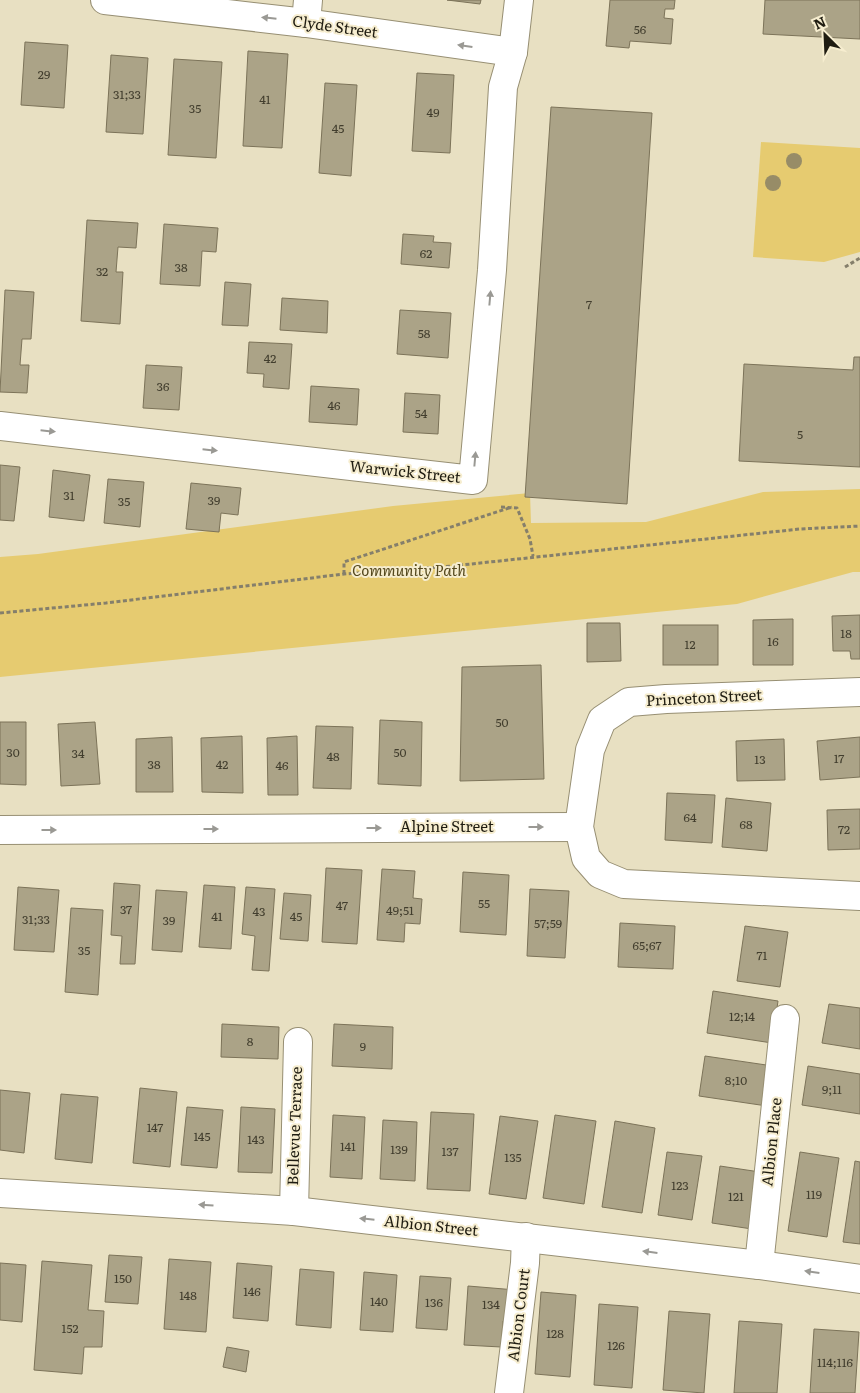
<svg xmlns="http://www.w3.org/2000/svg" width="860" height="1393" font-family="Literata,serif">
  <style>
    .green { fill: #e6cb70 }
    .building { fill: #aba387; stroke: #7c7359 }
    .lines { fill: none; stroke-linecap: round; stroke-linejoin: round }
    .minor-casing { stroke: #978f73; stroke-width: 30 }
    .path { stroke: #857f6b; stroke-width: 3; stroke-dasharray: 4 2.5; stroke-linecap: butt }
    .minor { stroke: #fff; stroke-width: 28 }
    .tree { fill: #978c67 }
    .oneway { fill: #9a9994 }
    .labels { text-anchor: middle; stroke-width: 4; stroke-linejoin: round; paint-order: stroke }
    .number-label { font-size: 12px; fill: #423e2e }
    .street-label { font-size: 15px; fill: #1f1c11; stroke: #f6edcf }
    .park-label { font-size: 15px; font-style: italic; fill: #54481d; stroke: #f6edcf }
  </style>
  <rect width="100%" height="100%" fill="#e8e0c2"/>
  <!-- green -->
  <g class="green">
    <path d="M761,142l99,6v104l-36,10 -71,-5z"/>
    <path d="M860,489v83h-7l-116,32 -737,73v-120l38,-3 355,-48 137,-13 1,30 115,-1 117,-30z"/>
  </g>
  <!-- building -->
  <g class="building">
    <path d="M447,0h34l-1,4z"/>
    <path d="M610,0h65l-1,9h-9l-1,9 9,1 -2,25 -41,-3 -1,7 -23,-2z"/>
    <path d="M765,0h95v39l-97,-5z"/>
    <path d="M25,42l43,3 -4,63 -43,-3z"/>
    <path d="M248,51l40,3 -6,94 -39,-2z"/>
    <path d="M111,55l37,3 -5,76 -37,-2z"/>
    <path d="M174,59l48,3 -6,96 -48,-3z"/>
    <path d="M417,73l37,2 -4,78 -38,-2z"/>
    <path d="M325,83l32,2 -6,91 -32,-3z"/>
    <path d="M551,107l101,6 -25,391 -102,-7z"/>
    <path d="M87,220l51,3 -2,25 -18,-1 -2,25h7l-3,52 -39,-3z"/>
    <path d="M164,224l54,4 -2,24 -14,-1 -2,35 -40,-2z"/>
    <path d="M403,234l31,2 -1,6 18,1 -2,25 -48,-4z"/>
    <path d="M225,282l26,2 -3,42 -26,-1z"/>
    <path d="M5,290l29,2 -3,47h-9l-2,26h9l-2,28 -27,-1z"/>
    <path d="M282,298l46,3 -1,32 -47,-3z"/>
    <path d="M400,310l51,3 -3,45 -51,-4z"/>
    <path d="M249,342l43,2 -3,45 -26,-2 1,-13 -17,-1z"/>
    <path d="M854,357h6v110l-121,-6 5,-97 109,6z"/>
    <path d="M146,365l36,2 -3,43 -36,-2z"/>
    <path d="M311,386l48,3 -2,36 -48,-3z"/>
    <path d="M405,393l35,2 -2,39 -35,-2z"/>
    <path d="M0,465l20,2 -6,54 -14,-1z"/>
    <path d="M53,470l37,5 -6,46 -35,-4z"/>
    <path d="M108,479l36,3 -4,45 -36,-4z"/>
    <path d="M191,483l50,5 -3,27 -17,-2 -2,19 -33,-3z"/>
    <path d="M860,615v44h-9l-1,-8h-17l-1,-35z"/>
    <path d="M793,619v46h-40v-45z"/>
    <path d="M587,623h33l1,38 -34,1z"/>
    <rect x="663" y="625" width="55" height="40"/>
    <path d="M541,665l3,114 -84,2 2,-114z"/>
    <path d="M380,720l42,2 -1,64 -43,-2z"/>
    <path d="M0,722h26v63l-26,-1z"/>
    <path d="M95,722l5,62 -39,2 -3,-62z"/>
    <path d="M316,726l37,1 -2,62 -38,-1z"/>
    <path d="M242,736l1,57 -41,-1 -1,-54z"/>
    <path d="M297,736l1,59h-30l-1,-57z"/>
    <path d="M172,737l1,55h-37v-53z"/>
    <path d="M860,737v40l-40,3 -3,-39z"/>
    <path d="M784,739l1,41 -48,1 -1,-40z"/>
    <path d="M667,793l48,2 -3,48 -47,-3z"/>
    <path d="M726,798l45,5 -4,48 -45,-4z"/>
    <path d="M860,809v40l-32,1 -1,-40z"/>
    <path d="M326,868l36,2 -5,74 -35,-2z"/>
    <path d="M382,869l33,2 -2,27 9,1 -2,25 -15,-1 -1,19 -27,-2z"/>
    <path d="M463,872l46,3 -3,60 -46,-3z"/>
    <path d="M114,883l26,2 -5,79h-15l2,-28 -11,-1z"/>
    <path d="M204,885l31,2 -4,62 -32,-2z"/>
    <path d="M18,887l41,3 -5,62 -40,-2z"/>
    <path d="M246,887l29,2 -6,82 -17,-1 3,-34 -13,-2z"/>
    <path d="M530,889l39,2 -4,67 -38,-2z"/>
    <path d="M156,890l31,2 -5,60 -30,-2z"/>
    <path d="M284,893l27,2 -3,46 -28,-2z"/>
    <path d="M71,908l32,2 -5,85 -33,-3z"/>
    <path d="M620,923l55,3 -2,43 -55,-2z"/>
    <path d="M745,926l43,6 -8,55 -43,-6z"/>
    <path d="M713,991l65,10 -6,42 -65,-10z"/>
    <path d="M829,1004l31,4v41l-38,-6z"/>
    <path d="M222,1024l57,3 -1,32 -57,-2z"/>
    <path d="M334,1024l59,3 -1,42 -60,-3z"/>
    <path d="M705,1056l68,10 -6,40 -68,-10z"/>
    <path d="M808,1066l52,8v40l-58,-9z"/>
    <path d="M140,1088l37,4 -7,75 -37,-4z"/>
    <path d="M0,1090l30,3 -6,60 -24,-3z"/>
    <path d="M61,1094l37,3 -6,66 -37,-4z"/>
    <path d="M187,1107l36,3 -6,58 -36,-3z"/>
    <path d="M241,1107l34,2 -3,64 -34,-1z"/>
    <path d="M431,1112l43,2 -4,77 -43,-2z"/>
    <path d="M333,1115l32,2 -3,62 -32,-2z"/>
    <path d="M555,1115l41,6 -12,83 -41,-6z"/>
    <path d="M500,1116l38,5 -12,78 -37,-5z"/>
    <path d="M383,1120l34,2 -2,59 -35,-2z"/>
    <path d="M615,1121l40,7 -13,85 -40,-6z"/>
    <path d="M667,1152l35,4 -10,64 -34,-5z"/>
    <path d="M800,1152l39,6 -12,79 -39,-6z"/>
    <path d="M855,1161l5,1v82l-17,-2z"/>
    <path d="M720,1166l40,6 -8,57 -40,-6z"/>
    <path d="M109,1255l33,2 -4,47 -33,-2z"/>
    <path d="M169,1259l42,3 -5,70 -42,-3z"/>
    <path d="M42,1261l50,4 -4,45 16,1 -2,36h-18l-2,27 -48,-4z"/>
    <path d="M0,1263l26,2 -4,57 -22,-2z"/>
    <path d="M237,1263l35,3 -4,55 -35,-3z"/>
    <path d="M300,1269l34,3 -3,56 -35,-3z"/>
    <path d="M364,1272l33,3 -4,57 -33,-2z"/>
    <path d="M420,1276l31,2 -4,52 -31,-2z"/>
    <path d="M468,1286l48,4 -2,32 -11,-1 -2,26 -37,-2z"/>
    <path d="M541,1292l35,3 -6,82 -35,-3z"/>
    <path d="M599,1304l39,3 -6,81 -38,-3z"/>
    <path d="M669,1311l41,3 -6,79 -41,-3z"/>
    <path d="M739,1321l43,3 -5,69h-43z"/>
    <path d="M814,1329l45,3 -4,61h-45z"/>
    <path d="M227,1347l22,4 -3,21 -23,-5z"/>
  </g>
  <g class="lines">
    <!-- minor casing -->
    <g class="minor-casing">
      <g id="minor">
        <path d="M105,0l201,23 207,29"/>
        <path d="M306,23l2,-23"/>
        <path d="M0,426l473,54 19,-210 11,-183 10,-35 6,-52"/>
        <path d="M860,692l-194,7 -37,3 -27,18 -12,30 -11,77 7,31 14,16 24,10 236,12"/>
        <path d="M0,830l579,-3"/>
        <path d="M0,1193l294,18 465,54 101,14"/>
        <path d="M294,1211l4,-169"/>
        <path d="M759,1265l26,-246"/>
        <path d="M509,1393l16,-130 1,-26"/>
      </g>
    </g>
    <!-- path -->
    <g class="path">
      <path d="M845,267l15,-9"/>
      <path d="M501,507l16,1 13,31 3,17"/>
      <path d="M344,574v-12l168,-55"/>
      <path d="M0,613l106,-10 238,-29 108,-8 348,-37 60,-3"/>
    </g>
    <!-- minor -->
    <use href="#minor" class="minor"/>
  </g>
  <!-- trees -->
  <g class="tree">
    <circle cx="794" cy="161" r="8"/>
    <circle cx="773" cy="183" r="8"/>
  </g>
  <!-- one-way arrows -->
  <defs><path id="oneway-solid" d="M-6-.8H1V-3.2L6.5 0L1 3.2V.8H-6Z" transform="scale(1.25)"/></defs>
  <g class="oneway">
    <use href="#oneway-solid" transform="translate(269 18) rotate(-174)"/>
    <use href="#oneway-solid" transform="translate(465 46) rotate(-172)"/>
    <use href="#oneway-solid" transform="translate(490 298) rotate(-85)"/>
    <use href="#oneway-solid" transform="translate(48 431) rotate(6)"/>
    <use href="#oneway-solid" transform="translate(210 450) rotate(6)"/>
    <use href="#oneway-solid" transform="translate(475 459) rotate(-85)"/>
    <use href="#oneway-solid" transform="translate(536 827)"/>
    <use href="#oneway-solid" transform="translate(374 828)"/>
    <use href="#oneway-solid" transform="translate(211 829)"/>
    <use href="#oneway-solid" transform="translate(49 830)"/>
    <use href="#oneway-solid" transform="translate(206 1205) rotate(-176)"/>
    <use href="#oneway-solid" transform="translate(367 1219) rotate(-174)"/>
    <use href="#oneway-solid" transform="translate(650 1252) rotate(-173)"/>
    <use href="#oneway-solid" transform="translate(812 1272) rotate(-172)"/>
  </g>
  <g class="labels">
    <!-- number labels -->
    <g class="number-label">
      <text x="640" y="34">56</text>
      <text x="44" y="79">29</text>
      <text x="127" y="99">31;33</text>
      <text x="265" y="104">41</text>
      <text x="195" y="113">35</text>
      <text x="433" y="117">49</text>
      <text x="338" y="133">45</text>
      <text x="426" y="258">62</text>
      <text x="181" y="272">38</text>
      <text x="102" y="276">32</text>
      <text x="589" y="309">7</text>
      <text x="424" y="338">58</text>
      <text x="270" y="363">42</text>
      <text x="163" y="391">36</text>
      <text x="334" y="410">46</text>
      <text x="421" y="418">54</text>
      <text x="800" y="439">5</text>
      <text x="69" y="500">31</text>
      <text x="214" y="505">39</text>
      <text x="124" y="506">35</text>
      <text x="846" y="638">18</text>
      <text x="773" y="646">16</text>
      <text x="690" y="649">12</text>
      <text x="502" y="727">50</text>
      <text x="13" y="757">30</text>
      <text x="400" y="757">50</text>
      <text x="78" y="758">34</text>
      <text x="333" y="761">48</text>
      <text x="839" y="763">17</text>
      <text x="760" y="764">13</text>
      <text x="154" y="769">38</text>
      <text x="222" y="769">42</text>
      <text x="282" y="770">46</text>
      <text x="690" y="822">64</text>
      <text x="746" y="829">68</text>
      <text x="844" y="834">72</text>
      <text x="484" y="908">55</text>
      <text x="342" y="910">47</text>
      <text x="126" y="914">37</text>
      <text x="400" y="915">49;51</text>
      <text x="259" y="916">43</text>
      <text x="217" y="921">41</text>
      <text x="296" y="921">45</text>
      <text x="36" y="924">31;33</text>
      <text x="169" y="925">39</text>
      <text x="548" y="928">57;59</text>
      <text x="647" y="950">65;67</text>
      <text x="84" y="955">35</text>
      <text x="762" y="960">71</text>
      <text x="742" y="1021">12;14</text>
      <text x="250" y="1046">8</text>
      <text x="363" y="1051">9</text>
      <text x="736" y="1085">8;10</text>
      <text x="832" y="1094">9;11</text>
      <text x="155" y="1132">147</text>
      <text x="202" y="1141">145</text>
      <text x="256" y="1144">143</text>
      <text x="348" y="1151">141</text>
      <text x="399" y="1154">139</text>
      <text x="450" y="1156">137</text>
      <text x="513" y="1162">135</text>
      <text x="680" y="1190">123</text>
      <text x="814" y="1199">119</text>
      <text x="736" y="1201">121</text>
      <text x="123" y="1283">150</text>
      <text x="252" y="1296">146</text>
      <text x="188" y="1300">148</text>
      <text x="379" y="1306">140</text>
      <text x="434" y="1307">136</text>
      <text x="491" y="1309">134</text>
      <text x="70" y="1333">152</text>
      <text x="555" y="1338">128</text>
      <text x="616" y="1350">126</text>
      <text x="835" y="1367">114;116</text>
    </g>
    <!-- street labels -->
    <g class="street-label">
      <text transform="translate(335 27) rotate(8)" y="5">Clyde Street</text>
      <text transform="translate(405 472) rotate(6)" y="5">Warwick Street</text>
      <text transform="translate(704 698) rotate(-3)" y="5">Princeton Street</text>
      <text x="447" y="832">Alpine Street</text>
      <text transform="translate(295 1126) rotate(-88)" y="5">Bellevue Terrace</text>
      <text transform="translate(772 1142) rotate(-84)" y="5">Albion Place</text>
      <text transform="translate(431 1226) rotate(6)" y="5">Albion Street</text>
      <text transform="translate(519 1315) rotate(-83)" y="5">Albion Court</text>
    </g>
    <!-- park labels -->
    <g class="park-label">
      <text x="409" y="576">Community Path</text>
    </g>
  </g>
  <!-- north arrow -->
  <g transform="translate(825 35) rotate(336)" stroke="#f6edcf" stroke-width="4" paint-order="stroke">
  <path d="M0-4L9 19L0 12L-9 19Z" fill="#1f1c11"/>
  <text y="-8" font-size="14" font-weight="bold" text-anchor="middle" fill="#1f1c11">N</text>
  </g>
</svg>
